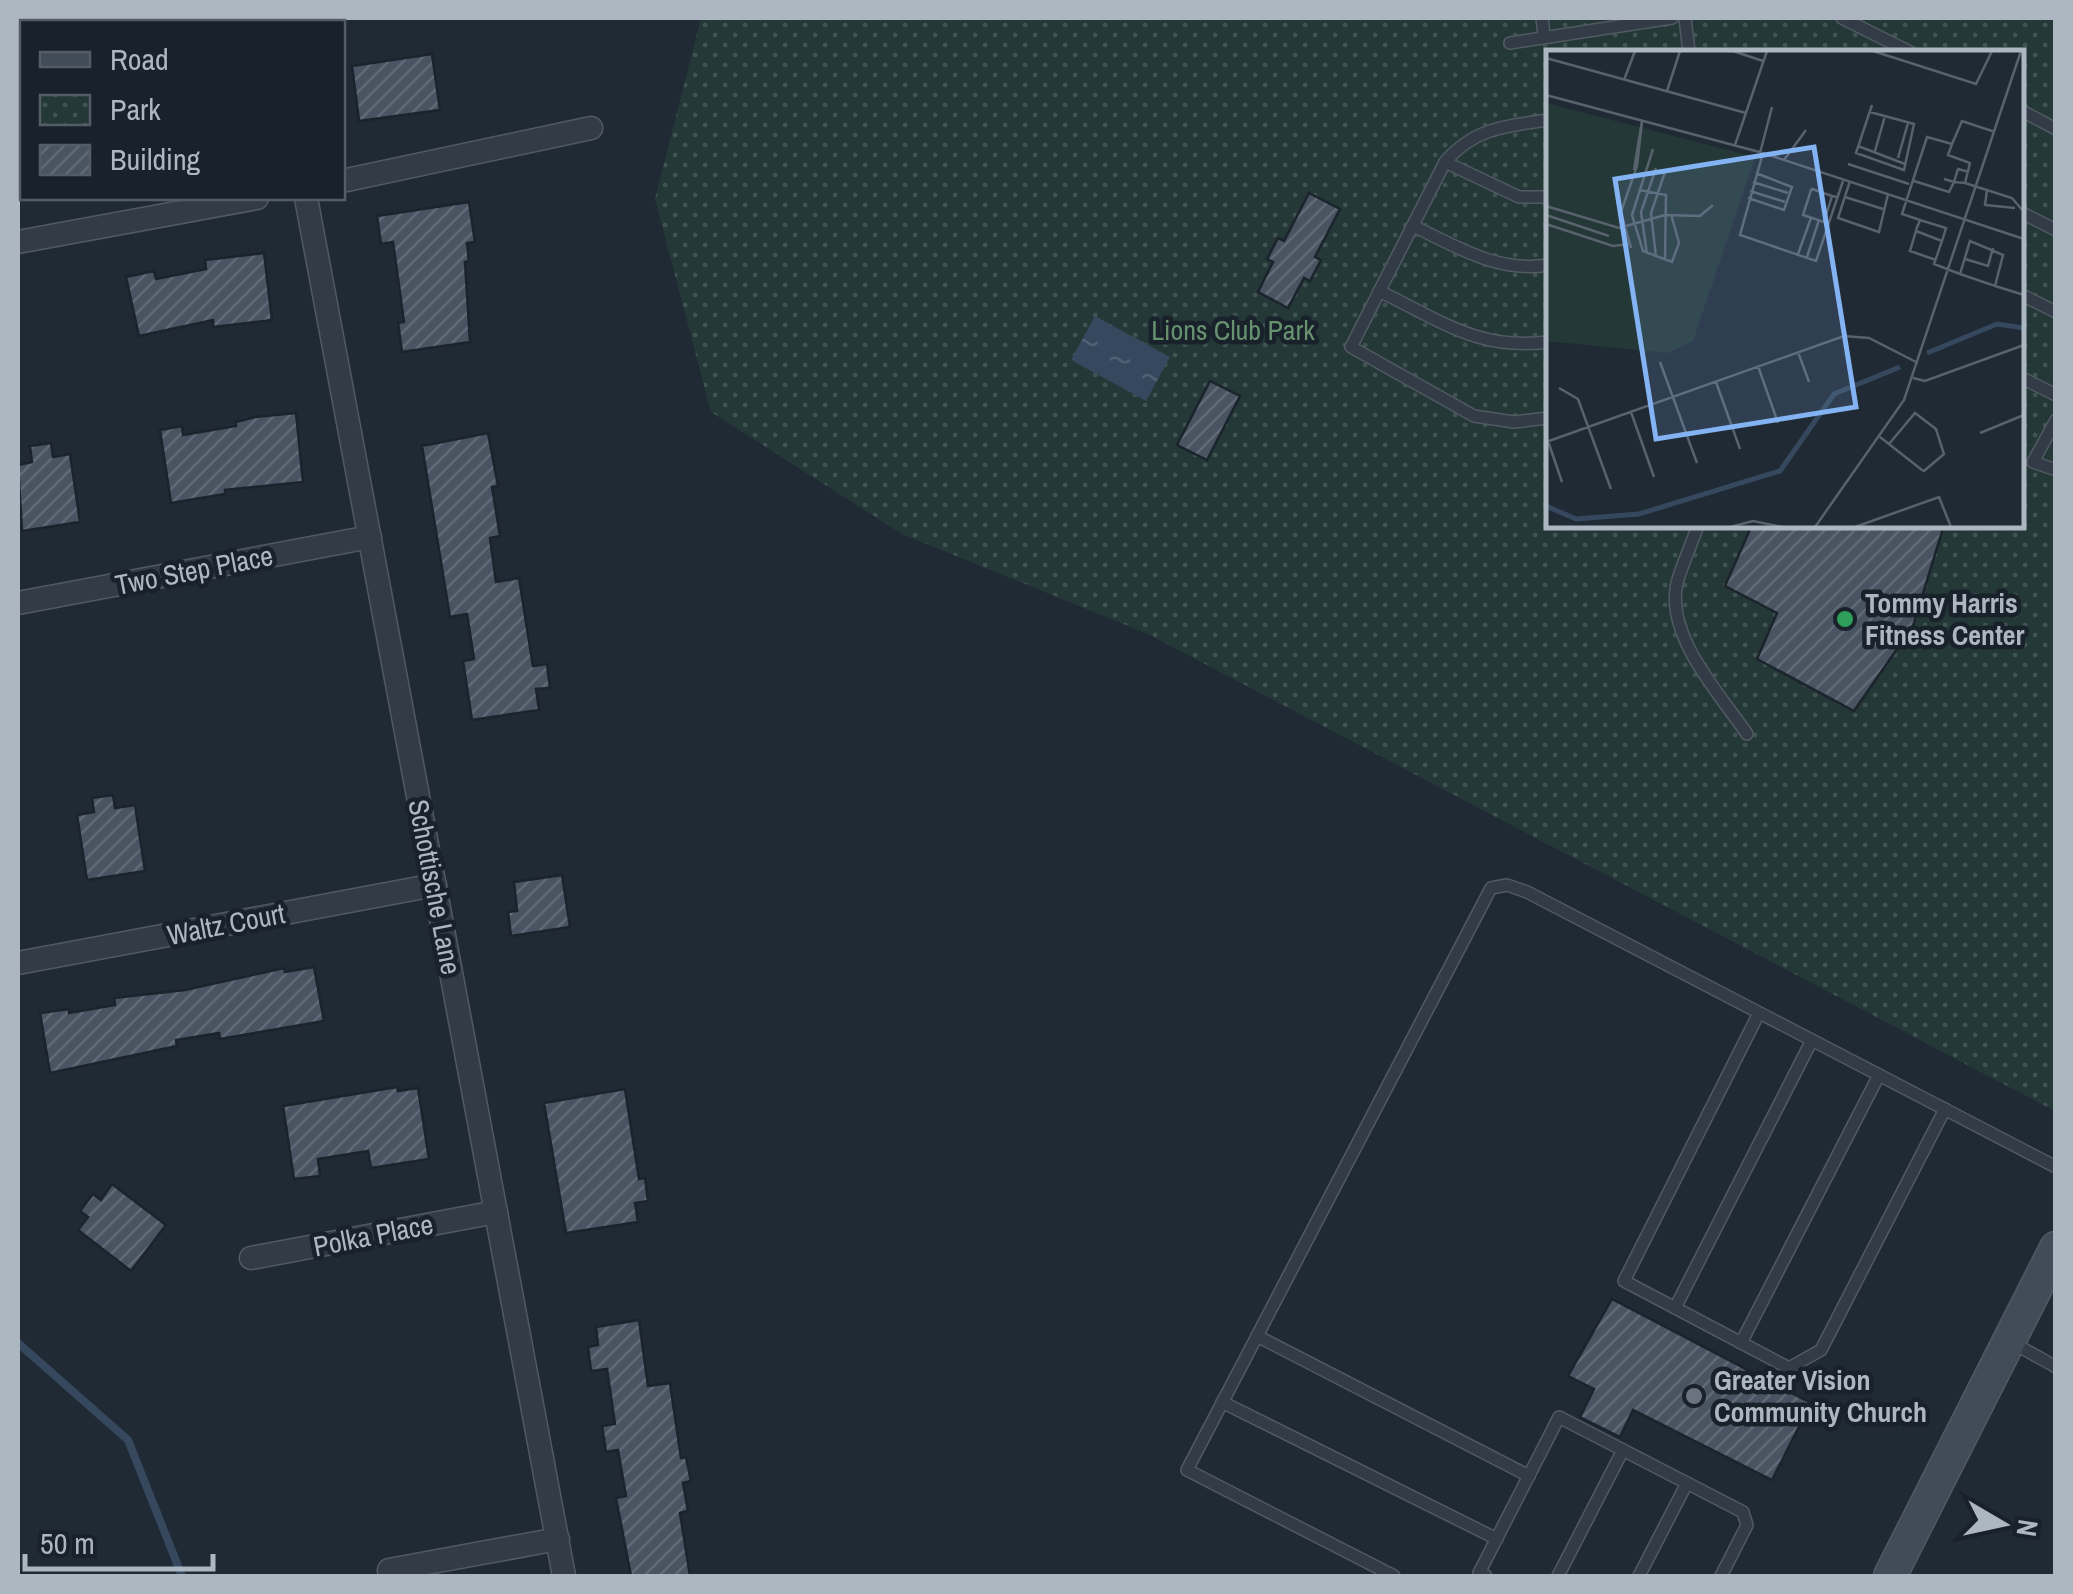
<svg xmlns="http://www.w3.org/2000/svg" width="2073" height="1594" font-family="'Archivo Narrow',sans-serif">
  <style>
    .park { fill: url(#park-dots); fill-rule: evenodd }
    .water { fill: url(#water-ripples) }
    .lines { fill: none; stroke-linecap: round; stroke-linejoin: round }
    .stream { stroke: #36485d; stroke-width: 8 }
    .building { fill: url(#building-hatch); stroke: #1b232c; stroke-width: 2.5 }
    .lane-casing { stroke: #515a63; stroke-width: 14 }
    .street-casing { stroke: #515a63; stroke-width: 25 }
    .secondary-casing { stroke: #515a63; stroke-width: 35 }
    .lane { stroke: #333c46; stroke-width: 11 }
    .street { stroke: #333c46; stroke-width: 22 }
    .secondary { stroke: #424b58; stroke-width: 32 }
    .leisure-dot { fill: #2e9e5b; stroke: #19212a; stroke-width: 4 }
    .worship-dot { fill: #6b7280; stroke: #19212a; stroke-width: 4 }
    .labels { text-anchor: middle; stroke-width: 9; stroke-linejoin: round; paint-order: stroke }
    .park-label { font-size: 28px; fill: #67916f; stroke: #19212a }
    .street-label { font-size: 28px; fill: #adb7c2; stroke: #19212a }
    .poi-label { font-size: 28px; font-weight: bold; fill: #adb7c2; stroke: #19212a; text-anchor: start }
    .inset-river { fill: none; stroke: #36485d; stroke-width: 5 }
    .inset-road { fill: none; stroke: #58626d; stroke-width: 2.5 }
    .view { fill: #83b3f2; fill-opacity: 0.15; stroke: #83b3f2; stroke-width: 5 }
    .inset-edge { fill: none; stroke: #adb7c2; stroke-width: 5 }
  </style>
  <defs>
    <pattern id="park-dots" width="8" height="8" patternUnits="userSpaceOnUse" patternTransform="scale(2.5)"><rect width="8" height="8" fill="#253838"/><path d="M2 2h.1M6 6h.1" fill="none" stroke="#425353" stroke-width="1.8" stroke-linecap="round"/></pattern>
    <pattern id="water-ripples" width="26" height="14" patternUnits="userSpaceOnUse" patternTransform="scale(2.5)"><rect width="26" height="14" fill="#36485d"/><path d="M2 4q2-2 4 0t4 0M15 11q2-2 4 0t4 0" fill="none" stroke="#506073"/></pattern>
    <pattern id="building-hatch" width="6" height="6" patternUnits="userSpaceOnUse" patternTransform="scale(2.5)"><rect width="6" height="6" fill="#485461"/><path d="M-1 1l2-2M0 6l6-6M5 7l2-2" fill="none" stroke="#606a76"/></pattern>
  </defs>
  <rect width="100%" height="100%" fill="#202a35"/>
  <!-- park -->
  <path class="park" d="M701,18h1354v1093l-907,-477 -246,-100 -191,-122 -56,-213zM1548,52h472v473h-472z"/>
  <!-- water -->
  <path class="water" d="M1095,316l75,41 -24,44 -75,-41z"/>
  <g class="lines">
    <!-- stream -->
    <path class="stream" d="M18,1343l110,97 54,136"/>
  </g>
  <!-- building -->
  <g class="building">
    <path d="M432,54l8,56 -81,11 -7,-55z"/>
    <path d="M1309,193l31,16 -25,48 6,3 -11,21 -6,-3 -16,30 -30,-16 15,-30 -6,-3 11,-21 6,3z"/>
    <path d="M469,202l6,40 -8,1 2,18 -4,1 5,80 -68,10 -4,-29 6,-1 -11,-80 -12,2 -4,-28z"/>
    <path d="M264,253l8,67 -59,7v-7l-74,16 -13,-59 28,-6 2,8 50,-10 -1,-9z"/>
    <path d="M1210,381l30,15 -33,64 -30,-15z"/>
    <path d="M296,413l7,69 -78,8v4l-54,9 -11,-73 22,-4 1,9 53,-9v-4l19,-5z"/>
    <path d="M488,433l10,53 -6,1 8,49 -10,2 6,44 23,-4 14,88 14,-2 3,24 -14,1 3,21 -67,10 -9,-59 11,-2 -7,-45 -17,3 -28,-171z"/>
    <path d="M51,443l2,14 17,-3 10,68 -58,9 -4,-66 14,-3 -2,-16z"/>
    <path d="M1752,525h192l-31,101 -59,85 -97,-52 20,-46 -52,-27z"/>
    <path d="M113,795l2,13 20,-3 10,66 -58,9 -10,-65 17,-3 -2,-14z"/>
    <path d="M562,875l8,52 -59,9 -3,-24 9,-1 -3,-29z"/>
    <path d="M314,967l10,54 -104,18 -1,-6 -43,7 1,6 -127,27 -10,-60 29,-4v4l46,-8 -1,-7 71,-8 99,-22 1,4z"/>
    <path d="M397,1087l1,4 20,-3 11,71 -58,9 -3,-17 -50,8 2,17 -26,3 -11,-73z"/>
    <path d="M625,1089l14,90 6,-1 3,23 -13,2 3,19 -72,11 -22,-130z"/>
    <path d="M112,1184l54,41 -35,46 -53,-41 10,-13 -8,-6 13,-17 8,6z"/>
    <path d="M1612,1299l199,104 -39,77 -139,-70 -13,27 -40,-20 14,-28 -26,-13z"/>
    <path d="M639,1320l9,66 22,-3 11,75 5,-1 5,24 -8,2 5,28 -8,2 10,63h-59l-15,-78 10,-2 -8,-46 -12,2 -4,-26 13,-2 -8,-55 -16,2 -3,-24 10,-2 -2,-18z"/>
  </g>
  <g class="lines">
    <!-- lane casing -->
    <g class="lane-casing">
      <g id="lane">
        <path d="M1542,18l2,17"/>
        <path d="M1685,18l4,34"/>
        <path d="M1842,18l68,34"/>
        <path d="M1510,43l162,-25"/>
        <path d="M2020,110l36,19"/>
        <path d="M1548,120c-42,6 -74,8 -103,42l-94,185 123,69 40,6 34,-4"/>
        <path d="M1445,162l74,35h29"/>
        <path d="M2020,212l36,18"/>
        <path d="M1413,226c45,21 84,47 135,39"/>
        <path d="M1379,291c61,29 99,60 169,51"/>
        <path d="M2020,294l36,18"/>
        <path d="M2020,377l36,18"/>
        <path d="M2056,420l-23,42 23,8"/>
        <path d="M1698,525c-6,19 -16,39 -21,58 -12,53 43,111 70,151"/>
        <path d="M1759,1013l-135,268 165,87 32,-18 124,-241"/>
        <path d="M1675,1308l137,-268"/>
        <path d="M1257,1336l272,140"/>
        <path d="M1741,1343l138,-268"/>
        <path d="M2013,1343l43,24"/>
        <path d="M1222,1402l275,137"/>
        <path d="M1394,1576l-207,-106 304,-582 16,-3 20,7 529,275"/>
        <path d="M1486,1576l-7,-3 80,-156 184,95 4,13 -26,51"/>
        <path d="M1558,1576l65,-126"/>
        <path d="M1639,1576l48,-93"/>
      </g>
    </g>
    <!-- street casing -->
    <g class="street-casing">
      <g id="street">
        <path d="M273,18v4"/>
        <path d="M342,181l249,-53"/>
        <path d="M306,198l258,1378"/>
        <path d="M18,242l239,-44"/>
        <path d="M18,603l352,-66"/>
        <path d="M18,963l417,-78"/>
        <path d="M251,1258l245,-46"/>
        <path d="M389,1570l169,-31"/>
      </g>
    </g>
    <!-- secondary casing -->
    <g class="secondary-casing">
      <path id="secondary" d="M1890,1576l166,-328"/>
    </g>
    <!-- lane -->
    <use href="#lane" class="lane"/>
    <!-- street -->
    <use href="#street" class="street"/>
    <!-- secondary -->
    <use href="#secondary" class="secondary"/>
  </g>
  <!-- markers -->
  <circle class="leisure-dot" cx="1845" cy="619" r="10"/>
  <circle class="worship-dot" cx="1694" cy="1396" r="10"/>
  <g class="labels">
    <!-- park labels -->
    <g class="park-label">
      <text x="1233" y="340">Lions Club Park</text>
    </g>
    <!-- street labels -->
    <g class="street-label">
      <text transform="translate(194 570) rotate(-11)" y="10">Two Step Place</text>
      <text transform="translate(435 887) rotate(79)" y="10">Schottische Lane</text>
      <text transform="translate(226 924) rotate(-11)" y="10">Waltz Court</text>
      <text transform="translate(373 1235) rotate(-11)" y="10">Polka Place</text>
    </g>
    <!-- poi labels -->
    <g class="poi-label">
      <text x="1865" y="613">Tommy Harris<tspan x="1865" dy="32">Fitness Center</tspan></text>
      <text x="1714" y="1390">Greater Vision<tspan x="1714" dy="32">Community Church</tspan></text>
    </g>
  </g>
  <!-- overview -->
  <g transform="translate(1546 50)">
    <rect width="478" height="478" fill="#202a35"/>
    <path d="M0,53l209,54 -62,184 -25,12 -122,-12z" fill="#253838"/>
    <path d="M8 90a18 18 0 1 1 36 0a18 18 0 1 1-36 0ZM-3 131a17 17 0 1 1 34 0a17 17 0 1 1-34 0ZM-2 209a16 16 0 1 1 32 0a16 16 0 1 1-32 0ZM35 223a18 18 0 1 1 36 0a18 18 0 1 1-36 0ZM22 265a18 18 0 1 1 36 0a18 18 0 1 1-36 0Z" fill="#253838"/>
    <path class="inset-river" d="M381,303l70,-29 27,4M0,456l30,13 63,-5 141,-43 54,-77 66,-27"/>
    <path class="inset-road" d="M187,1l30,10M327,1l103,33 16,-33M0,8l200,55M78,30l11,-29M121,41l13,-40M0,45l217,58 261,86M324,62l44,12 -10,46 -48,-17 16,-48M189,95l32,-94M312,96l47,18M107,99l-21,66 11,36 29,11 7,-19 -8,-29M329,101l10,-35M214,103l12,-46M217,103l-23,82 76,26 27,-80M352,108l10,-35M238,110l22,-30M302,114l61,20M88,120l8,-49M398,129l10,3 4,-13 11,3M304,131l-12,37 41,14 9,-38M368,131l35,11 5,-10 11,1 5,-20 -22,-8 4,-11M207,132l35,11M419,133l47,15 12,14M93,140l27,5 -1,65M441,140l-2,15 30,3M204,141l35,11M286,146l-8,26 -21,-7 8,-25 1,-1 20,7 5,1M299,147l38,12M202,148l36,12 8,-23 -36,-14M0,156l73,22 46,-13 35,1 13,-11M0,165l63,21M374,170l-18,-6 25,-77 25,7 10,-23 33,11M0,174l67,22 16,-2M370,180l4,-10 26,8 -4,13M85,198l-10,-36 16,-46 5,-44M101,204l-6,-42 15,-44M252,204l13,-36M110,207l-5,-44 14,-41M261,207l12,-37M419,209l23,7 5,-18M390,210l-26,-9 6,-20 26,10 -8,23 26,10 35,12 8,-31 -33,-14 -10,33M449,236l29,9M252,302l11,30M114,312l37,101M212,316l20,57M367,328l12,3 99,-36M170,332l24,67M13,338l19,11 33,90M85,362l23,65M434,383l44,-18M334,387l9,7 10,8 23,18 2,1 20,-17 -8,-25 -21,-16 -26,31M2,391l14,41M0,392l298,-106 25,2 49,25M184,477l23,-6 30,6M269,477l89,-127 117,-349M309,477l84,-30 12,30"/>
    <path class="view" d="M268,97l42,260 -200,32 -41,-260z"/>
    <rect width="478" height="478" class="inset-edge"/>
  </g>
  <!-- border -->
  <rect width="2073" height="1594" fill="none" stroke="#adb7c2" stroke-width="40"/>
  <!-- legend -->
  <rect x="20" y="20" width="325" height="180" fill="#19212a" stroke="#545d67" stroke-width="2.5"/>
  <rect x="40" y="52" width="50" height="15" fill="#424b58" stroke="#545d67" stroke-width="2.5"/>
  <text x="110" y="70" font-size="30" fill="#adb7c2">Road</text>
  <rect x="40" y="95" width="50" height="30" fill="url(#park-dots)" stroke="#545d67" stroke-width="2.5"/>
  <text x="110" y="120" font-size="30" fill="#adb7c2">Park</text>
  <rect x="40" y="145" width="50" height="30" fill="url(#building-hatch)" stroke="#545d67" stroke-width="2.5"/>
  <text x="110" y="170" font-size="30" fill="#adb7c2">Building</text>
  <!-- north arrow -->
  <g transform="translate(2003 1524) rotate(99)" stroke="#19212a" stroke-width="8" paint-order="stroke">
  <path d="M0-8L18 38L0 25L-18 38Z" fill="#adb7c2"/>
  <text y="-15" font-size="28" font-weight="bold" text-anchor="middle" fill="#adb7c2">N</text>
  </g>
  <!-- scale -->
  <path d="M25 1554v15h188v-15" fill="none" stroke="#adb7c2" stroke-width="5"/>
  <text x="40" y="1554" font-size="30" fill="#adb7c2" stroke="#19212a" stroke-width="8" paint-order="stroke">50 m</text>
</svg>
